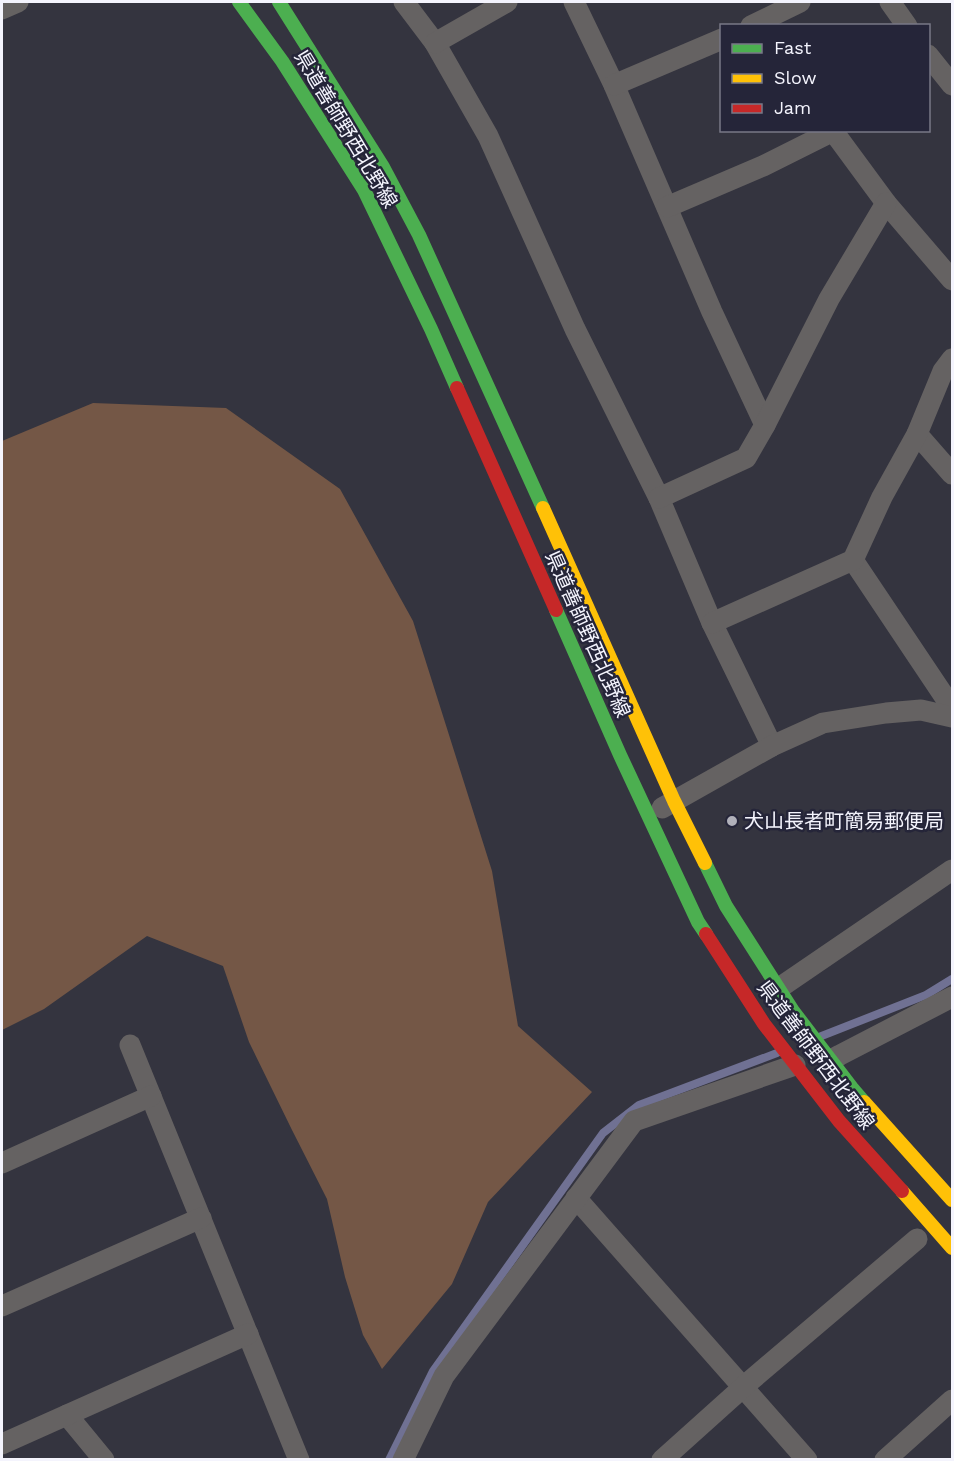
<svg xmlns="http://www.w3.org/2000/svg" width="954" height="1461" font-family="'Work Sans','Noto Sans JP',sans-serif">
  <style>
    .forest { fill: #745746 }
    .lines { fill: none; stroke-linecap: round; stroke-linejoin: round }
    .stream { stroke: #707193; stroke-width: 8 }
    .street { stroke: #656262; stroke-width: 21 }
    .fast { stroke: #4caf50; stroke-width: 14 }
    .slow { stroke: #ffc107; stroke-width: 14 }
    .jam { stroke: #c62828; stroke-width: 14 }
    .poi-dot { fill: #b1b1ba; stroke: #252539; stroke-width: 2 }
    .labels { text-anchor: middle; stroke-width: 5; stroke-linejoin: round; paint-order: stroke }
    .street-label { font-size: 20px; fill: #f4f4fd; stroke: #252539 }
    .poi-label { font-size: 20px; fill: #f4f4fd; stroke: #252539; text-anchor: start }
  </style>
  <rect width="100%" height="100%" fill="#34343f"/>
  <!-- forest -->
  <path class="forest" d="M93,403l133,5 114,81 73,132 79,250 26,155 74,66 -104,110 -36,82 -70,85 -19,-34 -18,-58 -18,-78 -35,-69 -43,-88 -26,-76 -76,-30 -103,73 -42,21v-445l1,-1 -1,-143z"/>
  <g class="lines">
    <!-- stream -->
    <g class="stream">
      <path d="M819,1037l107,-42 26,-16"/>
      <path d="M389,1460l44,-89 170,-238 36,-28 138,-52"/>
    </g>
    <!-- street -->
    <g class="street">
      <path d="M404,2l31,41 53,93 87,193 84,169 53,125 60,123"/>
      <path d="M574,2l40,83 98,227 53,113"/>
      <path d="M890,2l17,24"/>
      <path d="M2,9l16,-7"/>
      <path d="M751,26l49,-24"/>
      <path d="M435,43l72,-41"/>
      <path d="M928,55l24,30"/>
      <path d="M614,85l108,-46"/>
      <path d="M667,207l96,-41 70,-35 53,72 66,77"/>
      <path d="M917,434l35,40"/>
      <path d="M659,498l87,-40 19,-33 64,-126 57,-96"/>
      <path d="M853,560l99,148"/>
      <path d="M712,623l141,-63 29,-63 35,-63 26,-63 9,-12"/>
      <path d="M662,808l110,-62 51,-23 63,-10 35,-3 31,7"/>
      <path d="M785,984l167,-114"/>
      <path d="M130,1045l169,415"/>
      <path d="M831,1060l9,-5 112,-58"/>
      <path d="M2,1163l149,-67"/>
      <path d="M576,1198l231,262"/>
      <path d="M2,1306l199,-88"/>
      <path d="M67,1415l37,45"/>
      <path d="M2,1444l246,-110"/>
      <path d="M403,1460l41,-84 190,-255 161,-56"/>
      <path d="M662,1460l88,-79 167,-142"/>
      <path d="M885,1460l67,-60"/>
    </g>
    <!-- fast -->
    <g class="fast">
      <path d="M239,2l43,59 82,129 67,139 26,59"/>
      <path d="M279,2l104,165 36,68 124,273"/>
      <path d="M556,610l64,145 78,167 8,12"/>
      <path d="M705,863l21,43 67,105 59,77 12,14"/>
    </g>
    <!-- slow -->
    <g class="slow">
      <path d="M543,508l131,293 31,62"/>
      <path d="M864,1102l88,98"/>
      <path d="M902,1191l50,57"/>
    </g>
    <!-- jam -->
    <g class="jam">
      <path d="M457,388l99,222"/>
      <path d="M706,934l58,90 75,97 63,70"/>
    </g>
  </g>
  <!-- markers -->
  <circle class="poi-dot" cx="732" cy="821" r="6"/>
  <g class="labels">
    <!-- street labels -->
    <g class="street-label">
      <text transform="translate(346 129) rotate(59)" y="7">県道善師野西北野線</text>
      <text transform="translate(588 634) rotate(66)" y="7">県道善師野西北野線</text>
      <text transform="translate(816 1055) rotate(53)" y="7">県道善師野西北野線</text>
    </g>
    <!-- poi labels -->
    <g class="poi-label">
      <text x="744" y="828">犬山長者町簡易郵便局</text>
    </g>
  </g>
  <!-- border -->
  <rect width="954" height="1461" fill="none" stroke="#f4f4fd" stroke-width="6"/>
  <!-- legend -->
  <rect x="720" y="24" width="210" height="108" fill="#252539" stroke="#787887" stroke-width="1.5"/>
  <rect x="732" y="44" width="30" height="9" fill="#4caf50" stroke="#787887" stroke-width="1.5"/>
  <text x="774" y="54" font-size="18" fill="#f4f4fd">Fast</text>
  <rect x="732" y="74" width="30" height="9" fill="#ffc107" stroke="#787887" stroke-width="1.5"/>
  <text x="774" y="84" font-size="18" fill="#f4f4fd">Slow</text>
  <rect x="732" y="104" width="30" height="9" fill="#c62828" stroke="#787887" stroke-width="1.5"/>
  <text x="774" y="114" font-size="18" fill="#f4f4fd">Jam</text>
</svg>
